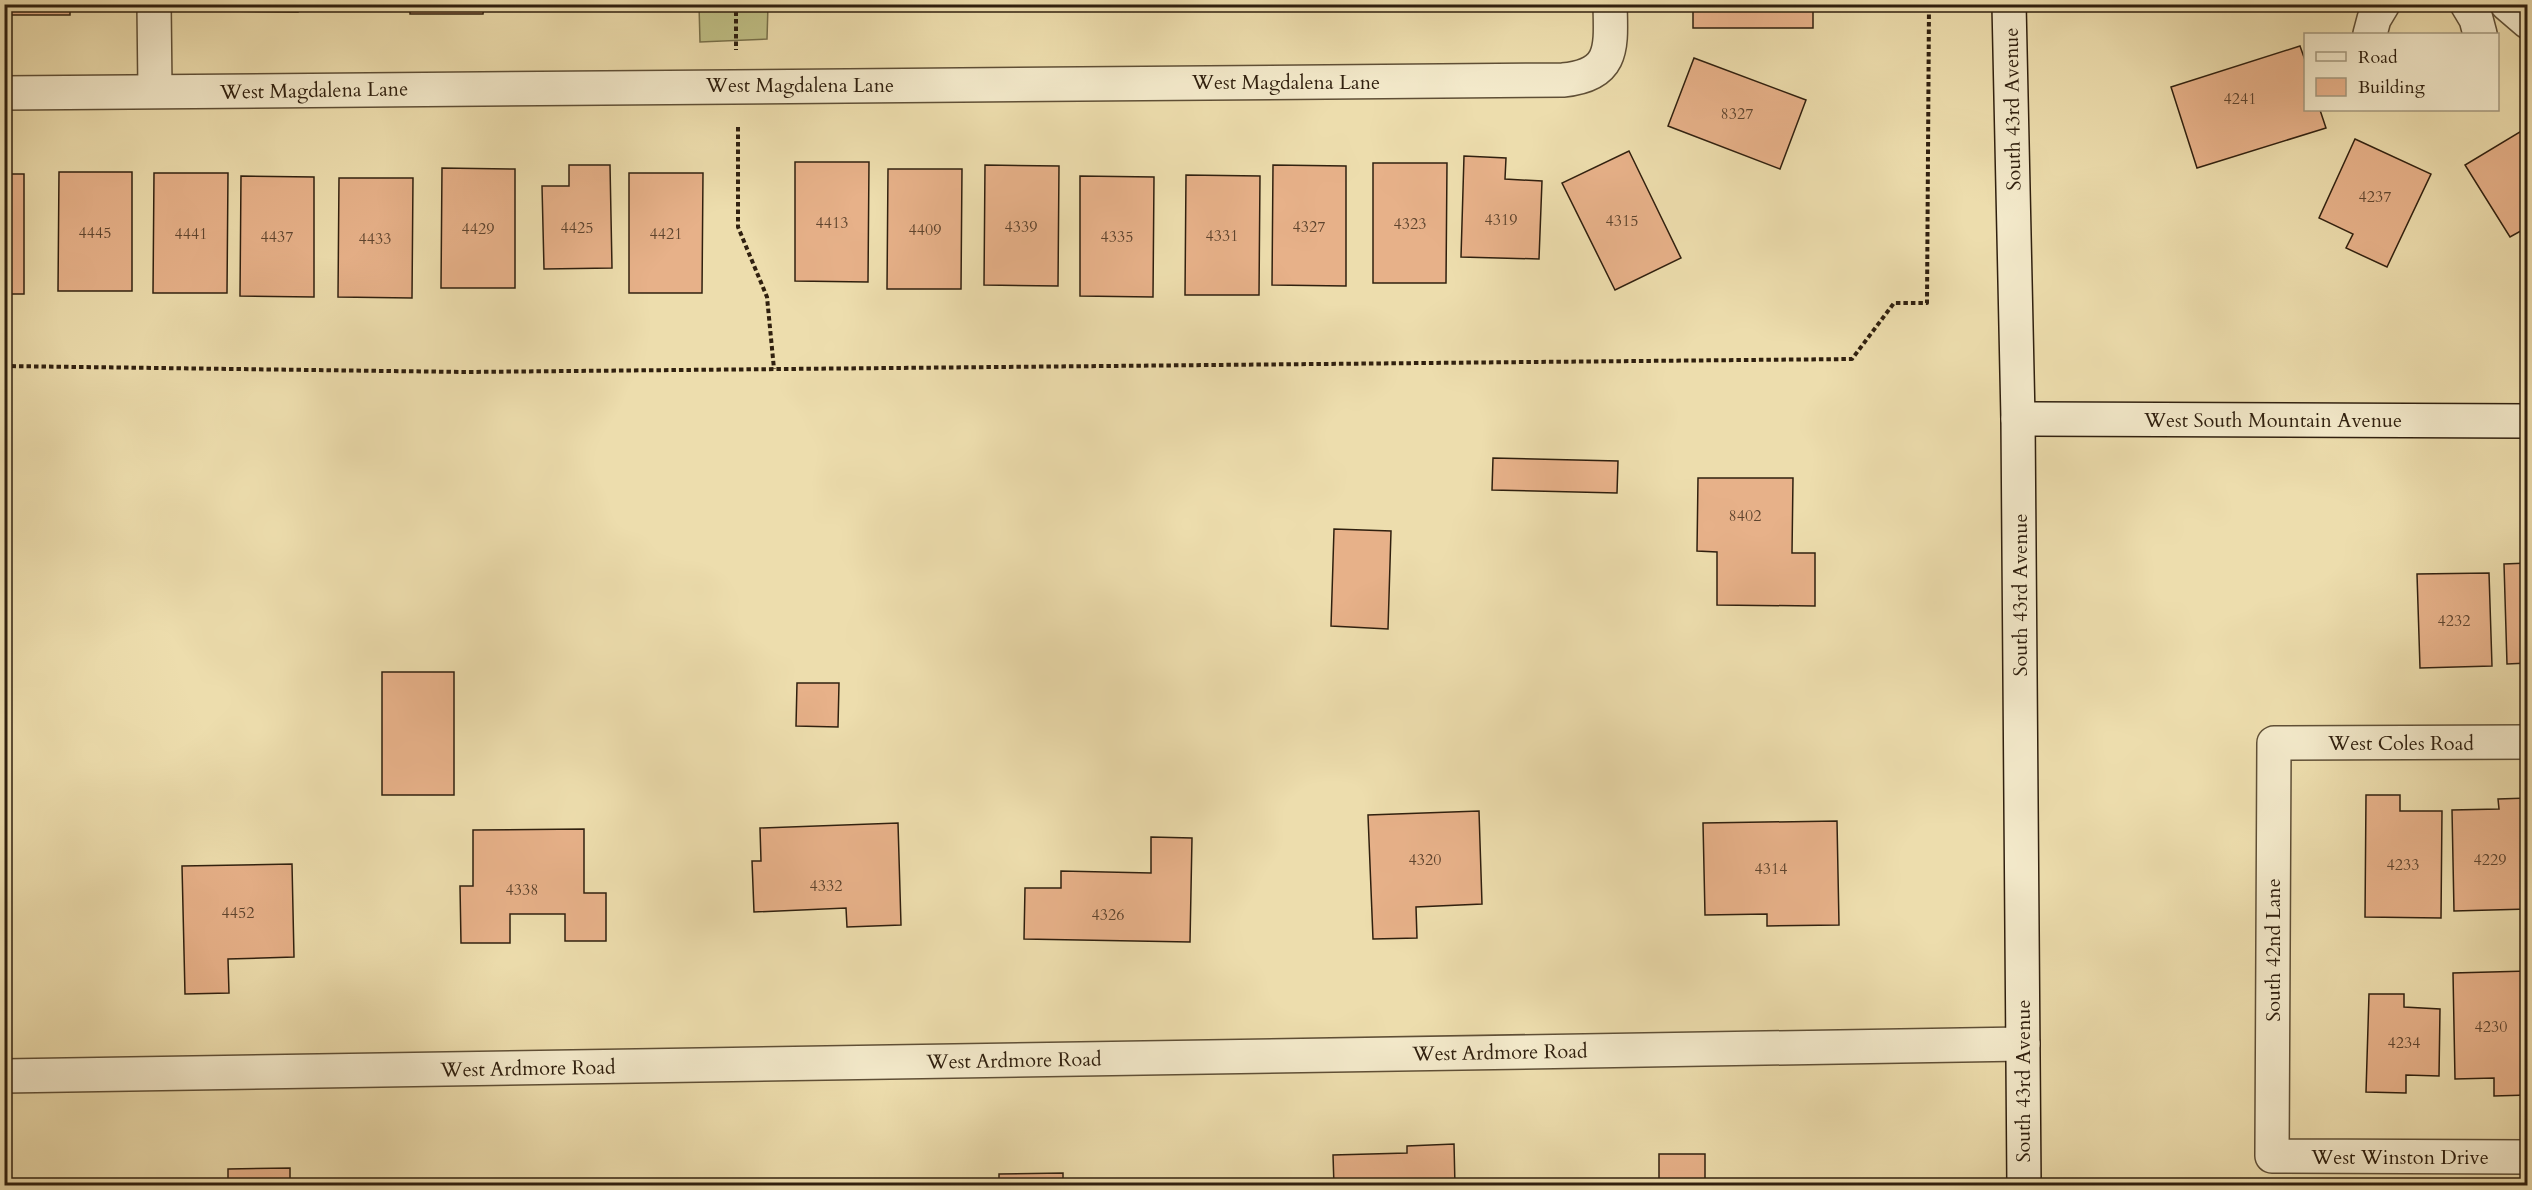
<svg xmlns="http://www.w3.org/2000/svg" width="2532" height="1190" font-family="Cardo,serif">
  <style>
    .green { fill: #bfbf85; stroke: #78704a; stroke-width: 1.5 }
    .building { fill: #e7b189; stroke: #30200f; stroke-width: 1.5 }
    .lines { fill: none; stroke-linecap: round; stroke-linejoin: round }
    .street-casing { stroke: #5f4f36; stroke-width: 36 }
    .secondary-casing { stroke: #30200f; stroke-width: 36 }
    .path { stroke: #30200f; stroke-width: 4; stroke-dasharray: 4.5 3; stroke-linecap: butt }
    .street { stroke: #f3e9ca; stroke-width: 33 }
    .secondary { stroke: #f3e9ca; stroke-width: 33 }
    .labels { text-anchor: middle; stroke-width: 6; stroke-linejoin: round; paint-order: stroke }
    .number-label { font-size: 16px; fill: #5e442e }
    .street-label { font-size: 20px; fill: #30200f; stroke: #f3e9ca }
  </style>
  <rect width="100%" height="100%" fill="#edddad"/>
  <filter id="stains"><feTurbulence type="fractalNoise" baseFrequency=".00333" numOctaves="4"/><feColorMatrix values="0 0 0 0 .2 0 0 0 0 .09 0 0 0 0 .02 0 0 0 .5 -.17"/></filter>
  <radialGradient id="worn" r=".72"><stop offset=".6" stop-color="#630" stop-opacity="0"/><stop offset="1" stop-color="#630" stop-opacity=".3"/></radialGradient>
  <!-- green -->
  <path class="green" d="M699,5h69l-1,34 -67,3z"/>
  <!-- building -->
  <g class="building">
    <rect x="4" y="4" width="66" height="11"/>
    <path d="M224,4h74v8l-74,-1z"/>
    <path d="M313,4h74v3l-74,-1z"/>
    <path d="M410,4h74l-1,10h-73z"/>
    <path d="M510,4h74v5l-74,-1z"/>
    <path d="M602,4h74v5l-74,-1z"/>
    <path d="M779,4h74v3l-74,-1z"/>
    <path d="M1270,4h75v3l-75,-1z"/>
    <rect x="1693" y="4" width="120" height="24"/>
    <path d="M2300,46l6,17v47h14l6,18 -129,40 -26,-81z"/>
    <path d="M1694,58l112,42 -26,69 -112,-43z"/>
    <path d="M2528,127v100l-18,10 -45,-72z"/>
    <path d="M2355,139l76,35 -44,93 -41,-19 7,-14 -34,-16z"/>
    <path d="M1629,151l52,107 -66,32 -53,-107z"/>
    <path d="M1464,156l42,2 -1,21 37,2 -3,78 -78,-2z"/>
    <path d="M795,162h74l-1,120 -73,-1z"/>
    <path d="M1373,163h74l-1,120h-73z"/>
    <path d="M569,165h41l2,103 -68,1 -2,-83h27z"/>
    <path d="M985,165l74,1 -1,120 -74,-1z"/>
    <path d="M1273,165l73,1v120l-74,-1z"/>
    <path d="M442,168l73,1v119h-74z"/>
    <path d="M888,169h74l-1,120h-74z"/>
    <path d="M59,172h73v119h-74z"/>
    <path d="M154,173h74l-1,120h-74z"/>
    <path d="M629,173h74l-1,120h-73z"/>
    <rect x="4" y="174" width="20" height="120"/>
    <path d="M1186,175l74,1 -1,119h-74z"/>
    <path d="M241,176l73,1v120l-74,-1z"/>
    <path d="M1080,176l74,1 -1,120 -73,-1z"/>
    <path d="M339,178h74l-1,120 -74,-1z"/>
    <path d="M1493,458l125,3 -1,32 -125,-3z"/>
    <path d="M1698,478h95l-1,75h23v53l-98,-1v-53l-20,-1z"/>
    <path d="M1334,529l57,2 -3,98 -57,-3z"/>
    <path d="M2528,563v100l-21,1 -3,-100z"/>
    <path d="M2489,573l3,93 -72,2 -3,-94z"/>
    <rect x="382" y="672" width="72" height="123"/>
    <path d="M797,683h42l-1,44 -42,-1z"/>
    <path d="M2366,795h34v16h42l-1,107 -76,-1z"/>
    <path d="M2528,798v111l-74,2 -2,-101 47,-1 -1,-10z"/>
    <path d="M1479,811l3,93 -66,3 1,31 -44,1 -5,-124z"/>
    <path d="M1837,821l2,104 -72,1v-12l-62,1 -2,-92z"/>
    <path d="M898,823l3,102 -54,2 -1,-19 -92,4 -2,-51h9l-1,-33z"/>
    <path d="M584,829v64h22v48h-41v-27h-55v29h-49l-1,-57h13v-56z"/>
    <path d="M1151,837l41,1 -2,104 -166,-3 1,-51h36v-17l90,2z"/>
    <path d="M292,864l2,93 -66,2 1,34 -44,1 -3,-128z"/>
    <path d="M2528,971v124l-34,1v-18l-39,1 -2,-106z"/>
    <path d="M2369,994h35v13l36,2 -1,67 -33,-1v18l-40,-1z"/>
    <path d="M1454,1144l1,42h-121l-1,-31 74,-2v-7z"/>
    <rect x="1659" y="1154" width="46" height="32"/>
    <path d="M290,1168v18h-107v-5h45v-12z"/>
    <path d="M1063,1173v13h-64v-12z"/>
    <rect x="556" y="1180" width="49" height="6"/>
  </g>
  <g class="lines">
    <!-- street casing -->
    <g class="street-casing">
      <g id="street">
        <path d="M154,4l1,86"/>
        <path d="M2467,4l9,15 4,15"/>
        <path d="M2507,4l21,18"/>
        <path d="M2370,34l4,-15 9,-15"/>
        <path d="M4,93l1559,-13c52,-5 48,-33 47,-76"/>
        <path d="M2528,742l-254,1 -2,413 256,1"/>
        <path d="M4,1076l2019,-32"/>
      </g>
    </g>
    <!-- secondary casing -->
    <g class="secondary-casing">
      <g id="secondary">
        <path d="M2009,4l9,415 6,767"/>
        <path d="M2018,419l510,2"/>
      </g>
    </g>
    <!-- path -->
    <g class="path">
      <path d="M736,4v46"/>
      <path d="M738,127v100l29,70 7,72"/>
      <path d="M4,366l461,6 1387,-13 42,-56h33l2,-299"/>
    </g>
    <!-- street -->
    <use href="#street" class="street"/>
    <!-- secondary -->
    <use href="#secondary" class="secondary"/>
  </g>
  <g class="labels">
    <!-- number labels -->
    <g class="number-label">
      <text x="2240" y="104">4241</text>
      <text x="1737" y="119">8327</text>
      <text x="2375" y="202">4237</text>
      <text x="1501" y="225">4319</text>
      <text x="1622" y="226">4315</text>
      <text x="832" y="228">4413</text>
      <text x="1410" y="229">4323</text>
      <text x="1021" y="232">4339</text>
      <text x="1309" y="232">4327</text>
      <text x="577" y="233">4425</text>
      <text x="478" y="234">4429</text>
      <text x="925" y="235">4409</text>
      <text x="95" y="238">4445</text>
      <text x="191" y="239">4441</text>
      <text x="666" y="239">4421</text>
      <text x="1222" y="241">4331</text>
      <text x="277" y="242">4437</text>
      <text x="1117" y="242">4335</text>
      <text x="375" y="244">4433</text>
      <text x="1745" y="521">8402</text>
      <text x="2454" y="626">4232</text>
      <text x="1425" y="865">4320</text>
      <text x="2490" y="865">4229</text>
      <text x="2403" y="870">4233</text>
      <text x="1771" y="874">4314</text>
      <text x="826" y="891">4332</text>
      <text x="522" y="895">4338</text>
      <text x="238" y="918">4452</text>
      <text x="1108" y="920">4326</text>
      <text x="2491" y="1032">4230</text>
      <text x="2404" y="1048">4234</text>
    </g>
    <!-- street labels -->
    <g class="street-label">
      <text x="1286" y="89">West Magdalena Lane</text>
      <text x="800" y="92">West Magdalena Lane</text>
      <text transform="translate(314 90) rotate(-1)" y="7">West Magdalena Lane</text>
      <text transform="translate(2012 109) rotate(-91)" y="7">South 43rd Avenue</text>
      <text x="2273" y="427">West South Mountain Avenue</text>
      <text transform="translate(2020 595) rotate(-90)" y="7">South 43rd Avenue</text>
      <text x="2401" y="750">West Coles Road</text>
      <text transform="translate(2273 950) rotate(-90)" y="7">South 42nd Lane</text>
      <text transform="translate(1500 1052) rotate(-1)" y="7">West Ardmore Road</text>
      <text transform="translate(1014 1060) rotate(-1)" y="7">West Ardmore Road</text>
      <text transform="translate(528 1068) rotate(-1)" y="7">West Ardmore Road</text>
      <text transform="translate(2023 1081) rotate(-90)" y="7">South 43rd Avenue</text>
      <text x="2400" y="1164">West Winston Drive</text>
    </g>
  </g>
  <!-- margin -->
  <rect width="2532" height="1190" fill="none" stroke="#edddad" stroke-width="24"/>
  <rect x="6" y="6" width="2520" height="1178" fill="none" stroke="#30200f" stroke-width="3"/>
  <rect x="12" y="12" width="2508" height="1166" fill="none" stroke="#30200f" stroke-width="1.5"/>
  <!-- legend -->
  <rect x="2304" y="33" width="195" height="78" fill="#f3e9ca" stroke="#a5997f" stroke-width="1.5"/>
  <rect x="2316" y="52" width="30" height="9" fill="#f3e9ca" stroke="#a5997f" stroke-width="1.5"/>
  <text x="2358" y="63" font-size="18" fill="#30200f">Road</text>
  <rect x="2316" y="78" width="30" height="18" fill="#e7b189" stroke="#a5997f" stroke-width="1.5"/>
  <text x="2358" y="93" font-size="18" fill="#30200f">Building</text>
  <rect width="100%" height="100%" filter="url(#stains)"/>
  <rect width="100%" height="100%" fill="url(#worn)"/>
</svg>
